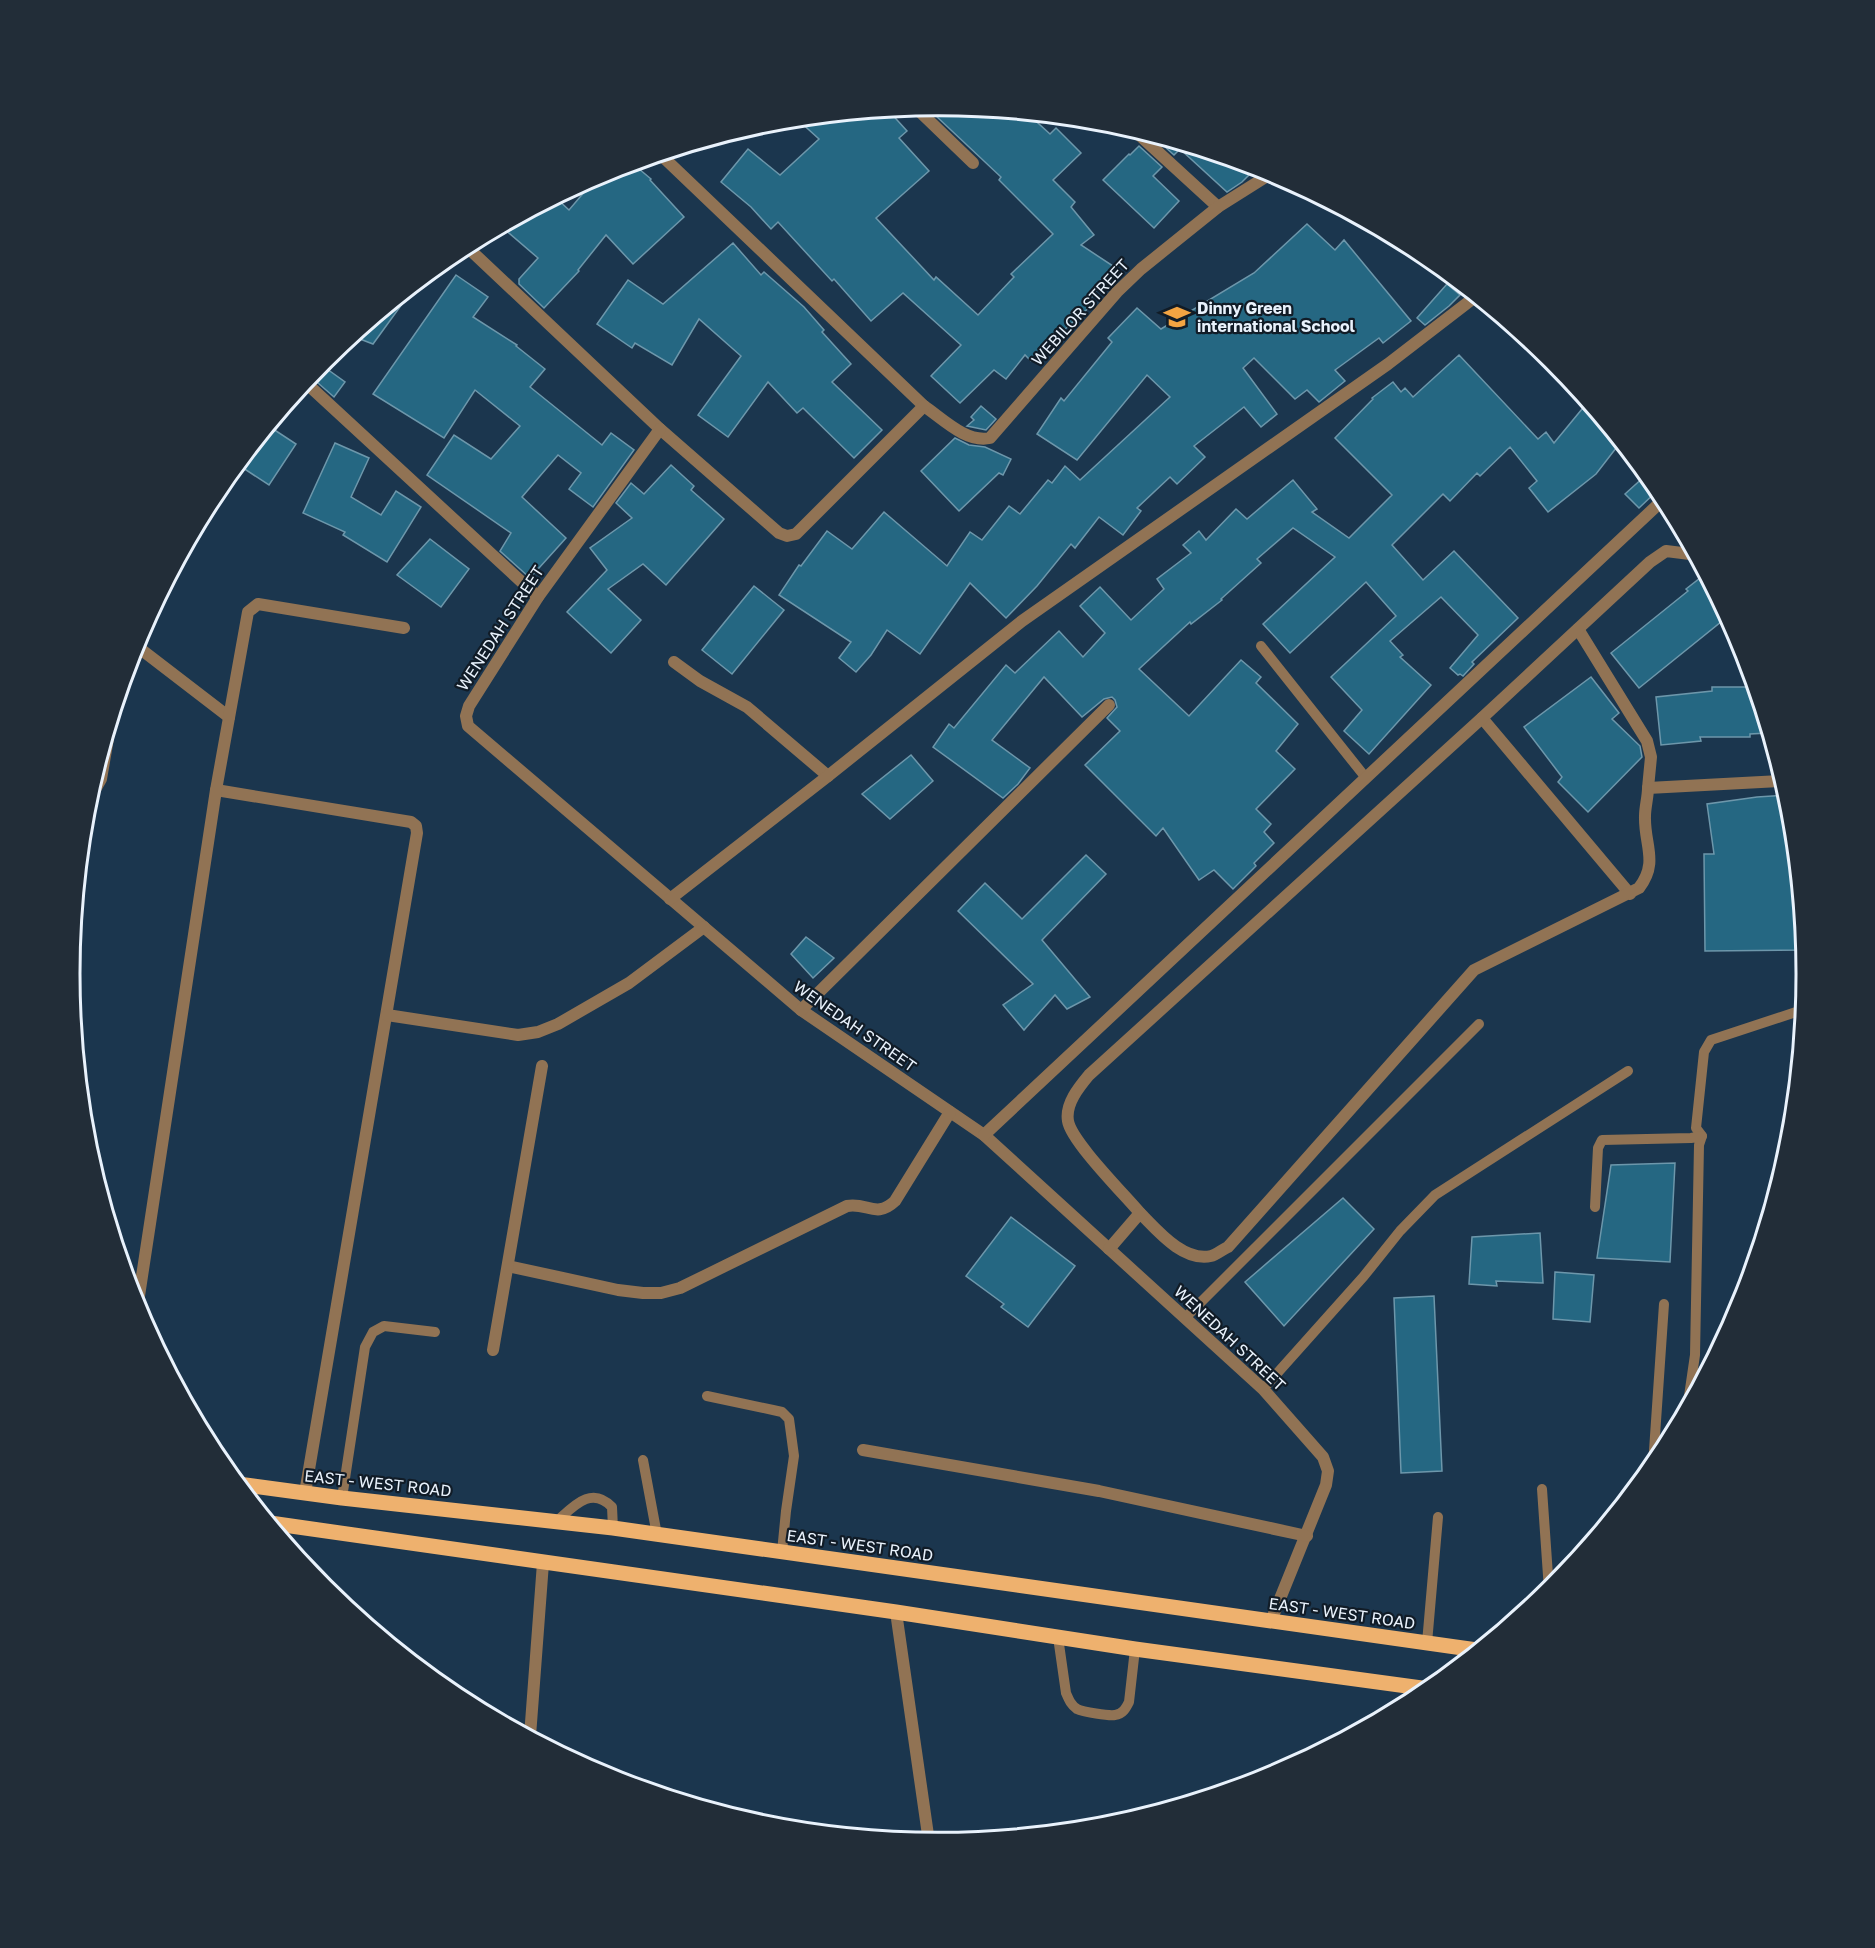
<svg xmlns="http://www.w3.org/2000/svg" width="1875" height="1948" font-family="'Golos Text',sans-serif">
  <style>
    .building { fill: #256782; stroke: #6d97ab; stroke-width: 1.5 }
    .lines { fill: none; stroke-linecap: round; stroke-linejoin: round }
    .lane { stroke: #917354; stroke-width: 10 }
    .street { stroke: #917354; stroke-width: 12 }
    .primary { stroke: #eeb16e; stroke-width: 15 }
    .labels { text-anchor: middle; stroke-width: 4.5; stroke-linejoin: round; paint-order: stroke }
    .poi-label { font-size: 16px; font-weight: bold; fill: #e9f2fc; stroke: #111c27; text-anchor: start }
    .street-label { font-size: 16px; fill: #e9f2fc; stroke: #111c27 }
    .rim { fill: none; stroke: #e9f2fc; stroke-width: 3 }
  </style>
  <rect width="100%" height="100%" fill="#1b364e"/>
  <!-- building -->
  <g class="building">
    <path d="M943,106l85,8 22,20 6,-6 25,25 -28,27 22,22 -4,5 23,28 -13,10 32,21 -24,35 4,3 -29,26 -2,-2 -31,33 -6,-6 -19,24 -12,-9 -34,33 -29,-27 30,-31 -58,-52 -32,28 -37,-42 -2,2 -54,-59 -7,7 -20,-22 -30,-25 27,-33 32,26 39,-36 -22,-20 91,-9 19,21 -8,7 30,33 -53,47 58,62 2,-3 42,38 36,-38 -3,-3 42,-40 -54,-54 2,-3 -66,-62z"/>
    <path d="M1153,136l89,27 10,9 -10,10 -15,10 -47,-43 -6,6z"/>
    <path d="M1139,146l23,21 -9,9 26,25 -25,27 -51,-48 26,-26 1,1z"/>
    <path d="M632,163l19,16 -1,1 34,37 -51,47 -27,-29 -28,35 1,1 -35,37 -25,-24v-5l19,-21 -36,-31 54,-29 13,12 29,-34z"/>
    <path d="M1307,224l28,26 9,-10 67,81 -28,22 -4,-5 -44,32 10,11 -26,21 -12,-12 -12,9 -41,-41 -11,10 34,46 -16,13 -17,-20 -50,39 11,11 -28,27 -7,-7 -33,31 4,3 -18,24 -24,-18 -24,31 -4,-4 -34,42 -31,32 -36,-35 -50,71 -33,-24 -16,25 -15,17 -17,-14 12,-16 -72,-47 20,-30 2,1 26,-35 25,18 32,-37 63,54 23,-34 12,8 27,-34 11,8 28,-34 4,3 13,-17 15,14 90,-83 -23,-22 -70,85 -40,-26 24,-36 3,3 48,-59 -4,-4 29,-30 24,21 93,-56z"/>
    <path d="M733,243l28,32 3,-3 40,35 20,23 -2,2 29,32 -19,18 50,48 -28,28 -51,-50 -6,5 -29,-31 -40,55 -30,-22 43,-59 -42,-37 -27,46 -37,-22 -3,5 -35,-24 31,-44 35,24z"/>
    <path d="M456,275l32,22 -15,20 44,28 -1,1 29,23 -15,18 72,58 9,-12 23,17 -41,57 -24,-18 12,-16 -23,-18 -36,42 44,41 -36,40 -30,-27 11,-18 -84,-58 27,-40 37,24 29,-33 -45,-36 -31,48 -71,-44z"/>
    <path d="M1447,284l13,11 -11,11 -24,19 -8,-7z"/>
    <path d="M400,297l5,3 -32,44 -21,-8z"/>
    <path d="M1459,355l79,84 8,-7 8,11 33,-40 33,40 -24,31 -48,38 -19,-24 8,-7 -27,-34 -30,29 -3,-3 -27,28 -7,-7 -51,51 31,35 31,-29 64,67 -46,44 2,2 -11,12 -3,-2 -2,1 -8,-7 28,-33 -37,-38 -51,44 13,14 -3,2 31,28 -62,69 -25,-23 18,-21 -31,-33 65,-61 -30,-34 -76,71 -27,-29 72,-67 -42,-29 -36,31 4,4 -40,36 1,1 -31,24 -1,-2 -51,47 50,47 52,-56 20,17 -5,6 42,41 -22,27 19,18 -39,40 15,15 -7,8 10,11 -20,20 2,3 -23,23 -19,-19 -15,10 -36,-52 -7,8 -71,-71 35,-34 -13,-13 10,-11 -2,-7 -3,-3 -8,2 -22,18 -38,-40 -52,63 38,28 -12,16 -15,14 -70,-51 16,-23 5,4 52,-63 9,8 44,-42 24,26 22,-24 -25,-27 20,-19 31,33 33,-31 -7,-10 34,-26 -8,-8 16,-14 7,9 30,-31 11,10 46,-39 24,29 -5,3 37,26 43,-43 -57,-57 38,-39 -1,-1 21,-16 8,10 4,-4 8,9z"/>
    <path d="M320,364l25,18 -11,15 -24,-21z"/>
    <path d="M981,406l15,13 -10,11 -19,-4 7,-6 -3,-3z"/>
    <path d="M270,427l26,17 -27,41 -26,-17z"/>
    <path d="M955,438l14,7 16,2 26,12 -8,16 -4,-2 -40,38 -38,-40z"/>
    <path d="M335,443l34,15 -18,39 30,18 15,-24 25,16 -34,55 -44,-27 2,-3 -42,-19z"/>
    <path d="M671,465l23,21 -3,4 33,29 -58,66 -23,-21 -35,25 33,31 -30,33 -44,-41 40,-42 -17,-22 42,-30 -16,-15 15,-20 13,11z"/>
    <path d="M1646,475l12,15 -19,18 -14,-14z"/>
    <path d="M430,539l39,30 -28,38 -44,-32z"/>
    <path d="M1704,575l23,42 -88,71 -28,-35 77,-62 -2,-2z"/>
    <path d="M754,586l30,24 -52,64 -30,-24z"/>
    <path d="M1591,677l28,36 -7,6 28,27 2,11 -54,55 -30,-30 4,-5 -38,-50z"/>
    <path d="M1712,687h42l14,46 -18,1v3h-50l1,4 -40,4 -5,-48 56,-6z"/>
    <path d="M911,755l22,26 -43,38 -28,-25z"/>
    <path d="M1786,795l3,10 15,145 -99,1 -1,-97h10l-7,-50 50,-7z"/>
    <path d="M1086,855l20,19 -64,66 48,57 -23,12 -12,-14 -31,35 -21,-25 30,-21 -75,-73 27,-28 37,36z"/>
    <path d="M806,937l28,21 -21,20 -22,-24z"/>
    <path d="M1675,1163l-5,99 -73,-4 14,-93z"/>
    <path d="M1343,1198l31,31 -90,97 -39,-44z"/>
    <path d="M1011,1217l64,49 -47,61 -27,-20 3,-3 -38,-28z"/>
    <path d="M1540,1233l3,50 -47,-2 1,5 -28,-2 3,-47z"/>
    <path d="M1555,1272l39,3 -4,47 -37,-3z"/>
    <path d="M1434,1296l8,175 -41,2 -7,-175z"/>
  </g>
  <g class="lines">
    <!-- lane -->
    <g class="lane">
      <path d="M1261,646l105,132"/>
      <path d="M1702,1136l-6,-8 8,-76 7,-12 91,-30"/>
      <path d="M1595,1207l3,-59 4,-8 89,-2 11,-2 -3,9 -4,210 -7,48"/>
      <path d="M1185,1318l294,-294"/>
      <path d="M1263,1389l101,-113 36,-45 35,-36 193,-124"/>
      <path d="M707,1396l66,14 9,2 7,7 5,37 -8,55 -4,41"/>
      <path d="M643,1460l14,75"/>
      <path d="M1653,1465l11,-161"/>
      <path d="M1542,1489l7,101"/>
      <path d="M342,1498l23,-151 8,-15 11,-6 51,6"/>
      <path d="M557,1521c16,-14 34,-36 55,-14l1,21"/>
      <path d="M1058,1637l8,56c3,7 5,12 11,16 6,3 32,7 38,6 8,-1 11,-7 14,-13l6,-53"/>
      <path d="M1427,1643l11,-126"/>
    </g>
    <!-- street -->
    <g class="street">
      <path d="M916,108l57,55"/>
      <path d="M1134,130l84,77"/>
      <path d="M661,155l263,251c19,13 42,37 66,32l127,-146 24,-23 77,-62 54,-34"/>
      <path d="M466,246l194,183 119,104 8,3 9,-2 128,-128"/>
      <path d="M305,382l233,215"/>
      <path d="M660,429l-122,168 -69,109 -3,10 2,10 333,284 183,125 279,254 60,68 5,14 -2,14 -55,136"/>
      <path d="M1578,629l69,112 4,16 -3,31"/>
      <path d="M134,644l95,73"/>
      <path d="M674,662l26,19 47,26 81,69"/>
      <path d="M1482,718l148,176"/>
      <path d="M216,790l195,32 5,4 1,7 -112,660"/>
      <path d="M89,794l4,-1 8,-14 10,-58"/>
      <path d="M670,899l158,-123 194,-155 366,-257 87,-67"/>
      <path d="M801,1010l308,-305"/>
      <path d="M387,1015l131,20 20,-3 20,-8 71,-41 75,-56"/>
      <path d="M984,1135l680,-636"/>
      <path d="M1140,1213c-16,-19 -69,-72 -72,-92 -3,-17 11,-34 21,-46l393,-357 168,-156 16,-11 24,3 4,2"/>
      <path d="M1109,1249l31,-36c17,17 43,49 71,43 5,-1 12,-7 17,-9l246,-277 165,-82c20,-26 5,-43 6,-72 0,-9 3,-19 3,-28l134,-7"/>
      <path d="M508,1266l110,24 25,3h18l19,-5 167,-82c20,-4 29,13 48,-5l55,-89"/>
      <path d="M137,1309l79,-519 32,-178 10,-8 146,24"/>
      <path d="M493,1350l49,-284"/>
      <path d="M863,1450l236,41 208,45"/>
      <path d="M896,1612l33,230"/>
      <path d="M530,1736l13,-173"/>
    </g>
    <!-- primary -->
    <g class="primary">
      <path d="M238,1484l104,14 271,30 864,122"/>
      <path d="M270,1523l626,89 239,37 294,40"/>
    </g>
  </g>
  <!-- icons -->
  <defs>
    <g id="school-bare" transform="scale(2.07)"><path d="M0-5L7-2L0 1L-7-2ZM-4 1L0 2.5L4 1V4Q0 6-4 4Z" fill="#f3a442" stroke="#111c27" stroke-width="2.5" paint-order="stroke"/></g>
  </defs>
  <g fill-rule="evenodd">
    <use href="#school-bare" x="1177" y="317"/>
  </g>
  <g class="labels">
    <!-- poi labels -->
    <g class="poi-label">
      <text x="1197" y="314">Dinny Green<tspan x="1197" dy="18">international School</tspan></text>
    </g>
    <!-- street labels -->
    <g class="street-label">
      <text transform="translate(1080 312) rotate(-48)" y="6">WEBILOR STREET</text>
      <text transform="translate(500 628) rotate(-57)" y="6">WENEDAH STREET</text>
      <text transform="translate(855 1026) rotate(35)" y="6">WENEDAH STREET</text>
      <text transform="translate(1230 1338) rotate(43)" y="6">WENEDAH STREET</text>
      <text transform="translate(378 1483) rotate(6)" y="6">EAST - WEST ROAD</text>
      <text transform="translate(860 1545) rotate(8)" y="6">EAST - WEST ROAD</text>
      <text transform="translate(1342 1613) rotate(8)" y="6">EAST - WEST ROAD</text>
    </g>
  </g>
  <!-- crop -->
  <path d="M0 0H1875V1948H0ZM80 974a858 858 0 1 1 1716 0a858 858 0 1 1-1716 0Z" fill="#222d38" fill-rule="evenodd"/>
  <path class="rim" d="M80 974a858 858 0 1 1 1716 0a858 858 0 1 1-1716 0Z"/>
</svg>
